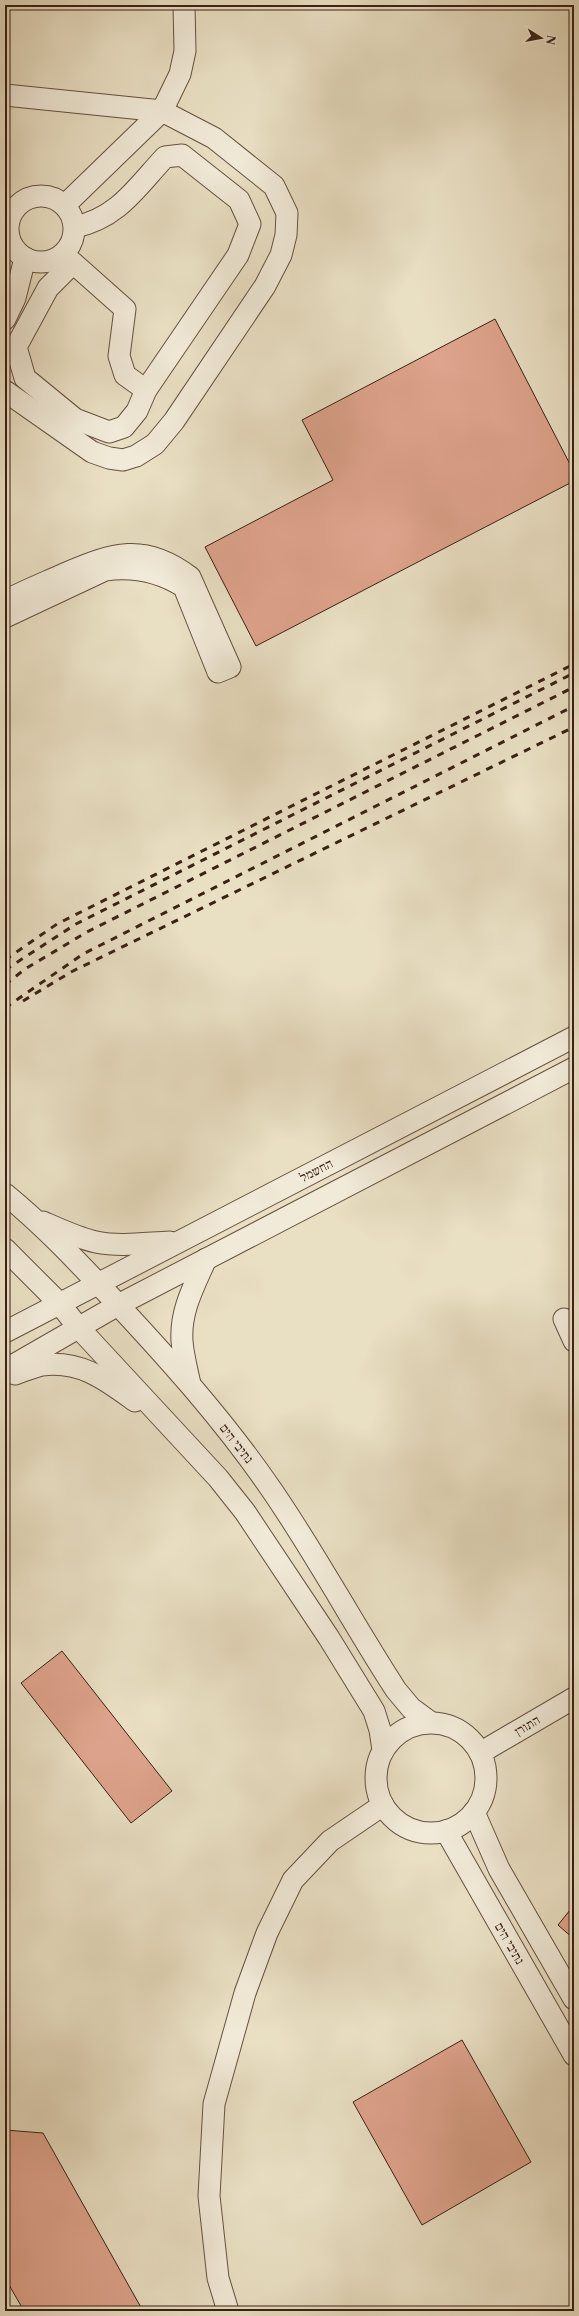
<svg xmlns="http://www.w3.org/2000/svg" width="579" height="2316" font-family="'Libre Caslon Text','Frank Ruhl Libre',serif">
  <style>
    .building { fill: #dea38c; stroke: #3a2015 }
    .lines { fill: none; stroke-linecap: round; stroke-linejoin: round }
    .minor-casing { stroke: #665040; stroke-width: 23 }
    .minor { stroke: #f1ead8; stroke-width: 21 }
    .rail { stroke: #3a2015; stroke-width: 3; stroke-dasharray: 7 7; stroke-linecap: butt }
    .labels { text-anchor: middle; stroke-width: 3; stroke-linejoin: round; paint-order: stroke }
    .street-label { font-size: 13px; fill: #3a2015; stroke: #f1ead8 }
  </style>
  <rect width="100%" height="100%" fill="#e9dfc3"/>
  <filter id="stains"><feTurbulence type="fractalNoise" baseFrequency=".005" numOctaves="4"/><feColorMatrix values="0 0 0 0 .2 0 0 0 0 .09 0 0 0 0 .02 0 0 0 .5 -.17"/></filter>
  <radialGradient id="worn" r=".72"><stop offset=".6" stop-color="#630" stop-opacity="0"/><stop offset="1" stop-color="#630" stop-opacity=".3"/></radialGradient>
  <!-- building -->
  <g class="building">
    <path d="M495,319l79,153v9l-318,165 -51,-99 128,-67 -31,-60z"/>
    <path d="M62,1651l110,140 -41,32 -110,-140z"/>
    <path d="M574,1905v34l-16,-14z"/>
    <path d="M462,2040l69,122 -109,63 -69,-123z"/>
    <path d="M5,2130l38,3 100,178h-119l-19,-33z"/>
  </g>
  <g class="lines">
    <!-- minor casing -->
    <g class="minor-casing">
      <g id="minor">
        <path d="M5,95l157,16 52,27 60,48 13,27 -1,22 -5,20 -16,31 -91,135 -19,23 -19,12 -13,4 -14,-2 -17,-6 -87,-61"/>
        <circle cx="41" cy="229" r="33"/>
        <path d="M65,205l97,-94 18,-37 5,-23 -1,-46"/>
        <path d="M75,227c43,-9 61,-39 90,-70l17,-2 57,45 11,24 -12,31 -92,135"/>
        <path d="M63,254l62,55 -6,47 6,19 21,15 -9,21 -13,16 -15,5 -34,-13 -50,-41 -9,-31 32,-59 25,-25"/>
        <path d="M5,319l10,-21 10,-40"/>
        <path d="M5,601c19,-10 39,-18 59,-27 49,-21 80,-32 126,3l40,90 -12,5 -34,-85c-25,-16 -50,-21 -79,-17l-100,47"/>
        <path d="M5,1194c37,30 70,65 103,100 58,62 115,125 163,195 45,65 82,135 125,201l15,18 19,14"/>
        <path d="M43,1222c18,8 35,16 53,20 24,5 50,1 74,0"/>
        <path d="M5,1249l54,54 19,24 140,151 27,34 84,126 45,73 6,19 3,20"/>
        <path d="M564,1319l10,22"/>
        <path d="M5,1332l569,-295"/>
        <path d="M5,1370l113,-65 456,-237"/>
        <path d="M15,1374c9,-3 18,-7 27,-9 39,-5 64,15 93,36"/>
        <path d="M190,1384c-3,-14 -7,-29 -8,-43 -2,-30 12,-55 24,-82"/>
        <circle cx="431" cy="1778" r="55"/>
        <path d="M480,1753l94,-55"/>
        <path d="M474,1812l25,57 75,130"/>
        <path d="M446,1831l128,224"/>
        <path d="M228,2311l-10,-33 -9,-82 5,-92 31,-111 22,-60 26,-53 37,-39 53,-36"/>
      </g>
    </g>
    <!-- minor -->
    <use href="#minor" class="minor"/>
    <!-- rail -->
    <g class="rail">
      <path d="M5,960l52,-36 517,-260"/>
      <path d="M5,970l71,-46 498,-251"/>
      <path d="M5,985l20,-16 62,-37 487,-245"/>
      <path d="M23,1001l48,-29 43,-21 460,-224"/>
      <path d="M5,1008l78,-54 491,-248"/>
    </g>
  </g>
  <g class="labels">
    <!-- street labels -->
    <g class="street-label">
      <text transform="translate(316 1170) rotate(-27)" y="5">החשמל</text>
      <text transform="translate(237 1443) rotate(52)" y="5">נתיבי הים</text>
      <text transform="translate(527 1725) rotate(-31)" y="5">התורן</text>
      <text transform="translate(510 1943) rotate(60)" y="5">נתיבי הים</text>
    </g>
  </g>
  <!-- margin -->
  <rect width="579" height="2316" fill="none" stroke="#e9dfc3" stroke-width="20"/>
  <rect x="6" y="6" width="567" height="2304" fill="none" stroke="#3a2015" stroke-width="2"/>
  <rect x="10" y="10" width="559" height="2296" fill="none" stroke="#3a2015"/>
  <!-- north arrow -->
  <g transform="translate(541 38) rotate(101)" stroke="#f1ead8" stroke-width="3" paint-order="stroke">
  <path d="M0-3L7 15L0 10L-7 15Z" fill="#3a2015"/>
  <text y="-6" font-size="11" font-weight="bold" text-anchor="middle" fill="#3a2015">N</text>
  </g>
  <rect width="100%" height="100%" filter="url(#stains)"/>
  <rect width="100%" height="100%" fill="url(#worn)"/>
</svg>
